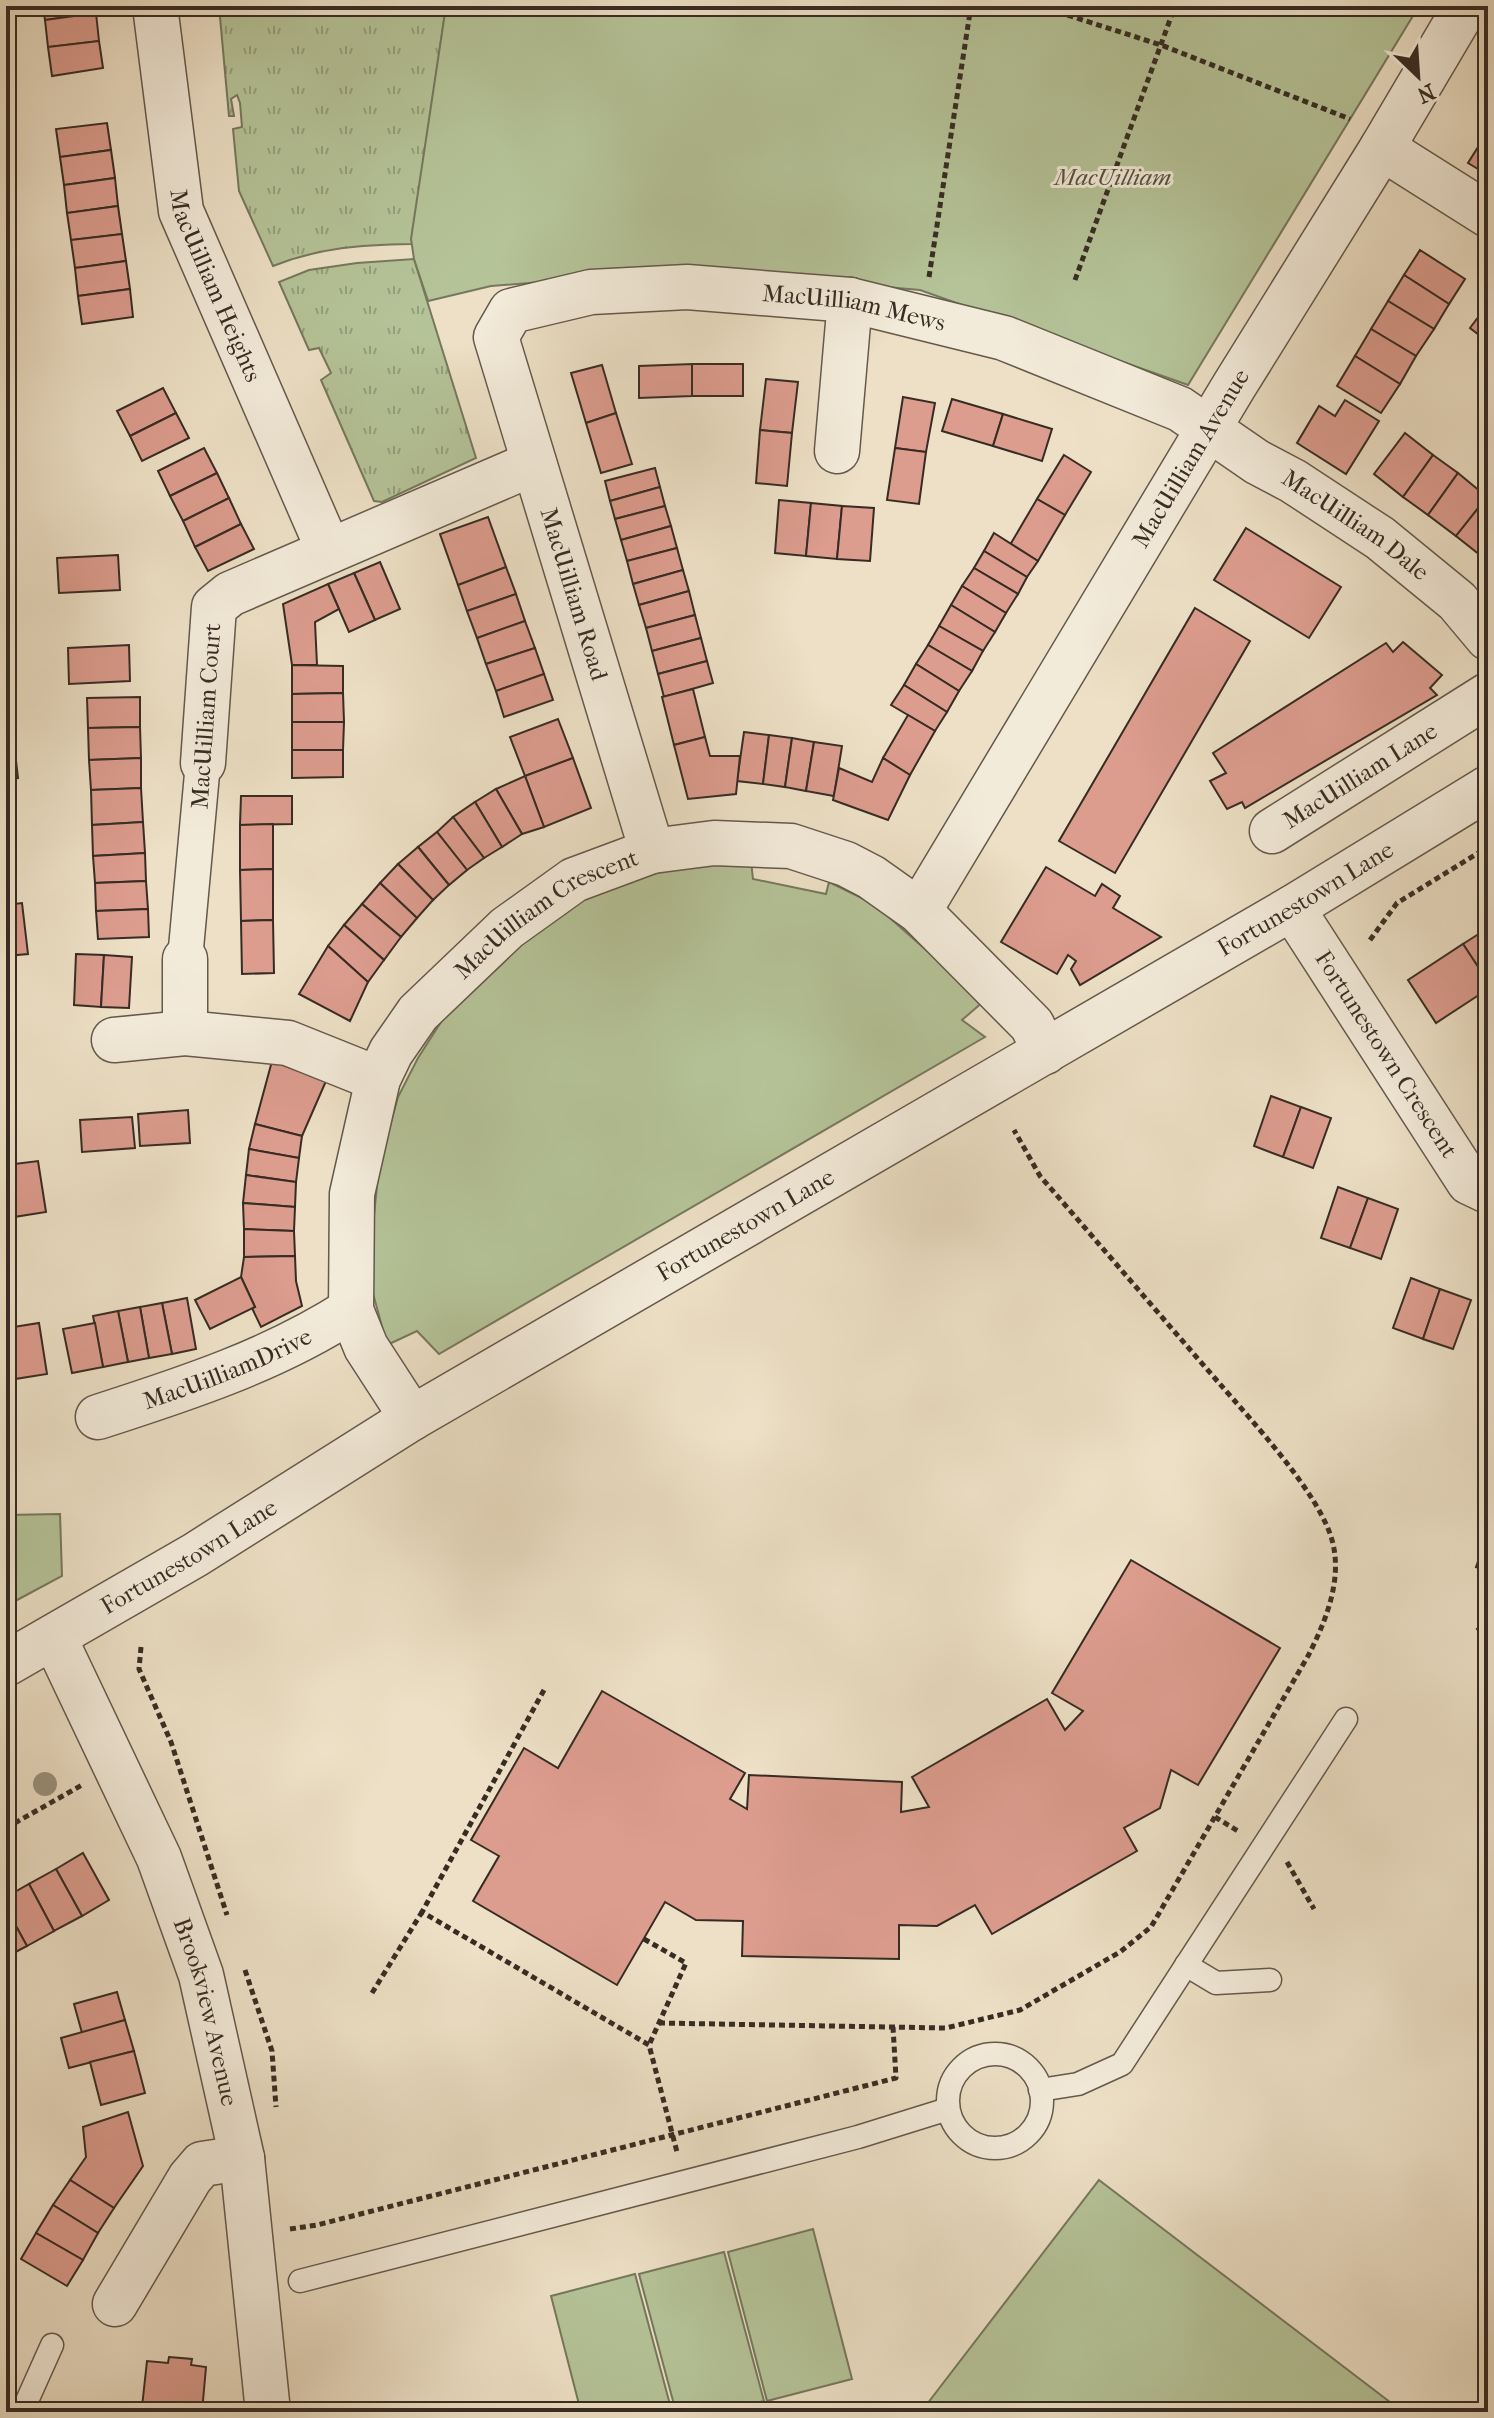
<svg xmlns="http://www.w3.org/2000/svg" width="1494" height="2418" font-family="'IM FELL French Canon',serif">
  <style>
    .grass { fill: url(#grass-tufts); stroke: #76785e; stroke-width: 2 }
    .green { fill: #b5c398; stroke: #76785e; stroke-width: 2 }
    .building { fill: #dc9c8e; stroke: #372c24; stroke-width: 2 }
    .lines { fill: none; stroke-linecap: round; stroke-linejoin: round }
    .service-casing { stroke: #64594c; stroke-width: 25 }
    .pedestrian-casing { stroke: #64594c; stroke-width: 37 }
    .minor-casing { stroke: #64594c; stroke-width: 47 }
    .tertiary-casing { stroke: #64594c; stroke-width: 47 }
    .path { stroke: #372c24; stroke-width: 5; stroke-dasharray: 6 4; stroke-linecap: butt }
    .service { stroke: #f3ebda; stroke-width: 22 }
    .pedestrian { stroke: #f3ebda; stroke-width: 34 }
    .minor { stroke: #f3ebda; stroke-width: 44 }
    .tertiary { stroke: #f3ebda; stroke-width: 44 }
    .tree { fill: #9a927d }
    .labels { text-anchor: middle; stroke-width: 6; stroke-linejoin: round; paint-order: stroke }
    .park-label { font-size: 24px; font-style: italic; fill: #565241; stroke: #f3ebda }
    .street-label { font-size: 24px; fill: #372c24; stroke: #f3ebda }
  </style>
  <defs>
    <pattern id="grass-tufts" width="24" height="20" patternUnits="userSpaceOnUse" patternTransform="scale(2)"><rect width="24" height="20" fill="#b5c398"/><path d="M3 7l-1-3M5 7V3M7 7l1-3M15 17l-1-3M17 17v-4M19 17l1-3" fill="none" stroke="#949f7c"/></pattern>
  </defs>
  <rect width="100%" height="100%" fill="#ede0c6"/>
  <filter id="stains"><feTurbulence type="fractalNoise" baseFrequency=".0025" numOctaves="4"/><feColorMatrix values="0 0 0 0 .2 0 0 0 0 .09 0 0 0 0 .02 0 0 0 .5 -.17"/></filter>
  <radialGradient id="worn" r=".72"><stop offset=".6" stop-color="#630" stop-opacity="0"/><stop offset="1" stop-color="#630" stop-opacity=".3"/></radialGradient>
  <!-- grass -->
  <g class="grass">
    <path d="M219,6h227l-34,238c-51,1 -91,3 -139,22l-34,-75 -6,-62 9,-2 -2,-24 -3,-8 -6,4 3,17h-5z"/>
    <path d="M414,259l62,199 -94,44 -8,-1 -53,-121 10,-7 -12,-25 -10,2 -30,-68 30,-12 48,-7z"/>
  </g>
  <!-- green -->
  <g class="green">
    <path d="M446,6h973l-231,379 -268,-95 -230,-20 -199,16 -63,15 -14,-42 -3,-20z"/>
    <path d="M751,861l2,18 73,15 3,-12 45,22 110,97 -22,19 23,17 -546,317 -22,-23 -30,14 -19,-70 11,-109 19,-69 20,-39 37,-58 53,-50 75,-51 81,-29z"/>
    <path d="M60,1514l2,62 -56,30v-91z"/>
    <path d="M1099,2180l304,232h-474l-5,-4z"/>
    <path d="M813,2229l39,150 -85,22 -39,-149z"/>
    <path d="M724,2252l40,149 -43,11h-45l-37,-138z"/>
    <path d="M635,2274l37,138h-91l-30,-116z"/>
  </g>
  <!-- building -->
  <g class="building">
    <path d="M43,6h52l1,7 -51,7z"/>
    <path d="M96,13l3,28 -51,6 -3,-27z"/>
    <path d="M99,41l4,27 -51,8 -4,-29z"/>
    <path d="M107,123l4,27 -51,7 -4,-28z"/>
    <path d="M1488,131v44l-20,-12z"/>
    <path d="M111,150l4,28 -51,7 -4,-28z"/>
    <path d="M115,178l3,28 -51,7 -3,-28z"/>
    <path d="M118,206l4,28 -51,6 -4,-27z"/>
    <path d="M122,234l4,27 -51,7 -4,-28z"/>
    <path d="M1420,250l45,29 -16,25 -45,-29z"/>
    <path d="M126,261l4,28 -52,7 -3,-28z"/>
    <path d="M1404,275l45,29 -15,25 -46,-28z"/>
    <path d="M130,289l3,28 -51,7 -4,-28z"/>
    <path d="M1388,301l46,28 -18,27 -45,-27z"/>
    <path d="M1488,304v38l-18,-14z"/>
    <path d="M1371,329l45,27 -16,28 -45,-28z"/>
    <path d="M1355,356l45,28 -19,29 -44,-27z"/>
    <rect x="692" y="364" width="51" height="32"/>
    <path d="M692,364v32l-53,2v-32z"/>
    <path d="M602,365l14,48 -30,10 -15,-50z"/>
    <path d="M766,379l32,3 -6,51 -32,-3z"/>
    <path d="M163,388l13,25 -46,23 -13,-25z"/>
    <path d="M903,397l32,6 -9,49 -31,-4z"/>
    <path d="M952,399l51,15 -10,32 -51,-15z"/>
    <path d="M1345,400l34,21 -33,53 -49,-31 22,-37 16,10z"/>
    <path d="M176,413l13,25 -47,23 -12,-25z"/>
    <path d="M616,413l16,51 -31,9 -15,-50z"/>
    <path d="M1003,414l49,15 -10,32 -49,-15z"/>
    <path d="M760,430l32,3 -5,53 -31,-3z"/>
    <path d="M1405,433l28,22 -30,42 -29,-23z"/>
    <path d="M204,448l13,25 -47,23 -12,-25z"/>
    <path d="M895,448l31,4 -7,52 -32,-4z"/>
    <path d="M1064,455l27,17 -26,43 -28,-16z"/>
    <path d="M1433,455l25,18 -30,42 -25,-18z"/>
    <path d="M655,468l5,19 -50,14 -5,-20z"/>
    <path d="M217,473l12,25 -46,23 -13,-25z"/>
    <path d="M1458,473l29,24 -31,39 -28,-21z"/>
    <path d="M660,487l5,19 -50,13 -5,-18z"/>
    <path d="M1487,497l1,47 -8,11 -24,-19z"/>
    <path d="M229,498l12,26 -46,23 -12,-26z"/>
    <path d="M1037,499l28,16 -27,46 -28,-16z"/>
    <path d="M779,500l32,3 -5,53 -31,-3z"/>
    <path d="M811,503l31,3 -5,53 -31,-3z"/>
    <path d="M665,506l6,20 -50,14 -6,-21z"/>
    <path d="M842,506l32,2 -4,53 -33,-2z"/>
    <path d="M488,517l18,50 -48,18 -18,-51z"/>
    <path d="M241,524l13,25 -46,22 -13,-24z"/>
    <path d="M671,526l6,22 -50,13 -6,-21z"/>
    <path d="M1246,528l95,59 -32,51 -95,-58z"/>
    <path d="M994,533l44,28 -11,16 -43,-26z"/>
    <path d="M677,548l6,22 -50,14 -6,-23z"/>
    <path d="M984,551l43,26 -9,17 -44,-26z"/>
    <path d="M118,555l2,35 -61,3 -2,-35z"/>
    <path d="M380,562l20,47 -25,11 -21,-47z"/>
    <path d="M506,567l10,27 -49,17 -9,-26z"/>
    <path d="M974,568l44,26 -12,19 -44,-27z"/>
    <path d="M683,570l6,21 -50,14 -6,-21z"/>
    <path d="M354,573l21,47 -26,12 -21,-48z"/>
    <path d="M328,584l11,25 -24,13 2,43h-25l-9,-61z"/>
    <path d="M962,586l44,27 -11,19 -44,-27z"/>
    <path d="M689,591l6,24 -49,13 -7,-23z"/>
    <path d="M516,594l9,27 -48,17 -10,-27z"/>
    <path d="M951,605l44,27 -12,19 -44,-25z"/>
    <path d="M1195,608l55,33 -135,232 -56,-32z"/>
    <path d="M695,615l6,23 -49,13 -6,-23z"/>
    <path d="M525,621l10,27 -49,16 -9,-26z"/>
    <path d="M939,626l44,25 -11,20 -44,-26z"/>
    <path d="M701,638l6,23 -49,13 -6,-23z"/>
    <path d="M1403,642l39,33 -12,13 7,7 -192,113 -3,-6 -15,7 -17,-28 16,-8 -13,-20 173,-110 7,9z"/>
    <path d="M129,645l1,36 -61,3 -1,-36z"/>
    <path d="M928,645l44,26 -13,20 -43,-27z"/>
    <path d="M535,648l9,26 -48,17 -10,-27z"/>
    <path d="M707,661l6,22 -49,14 -6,-23z"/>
    <path d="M916,664l43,27 -12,21 -43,-27z"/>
    <path d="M292,665l51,1v27l-51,1z"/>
    <path d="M544,674l9,26 -49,17 -8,-26z"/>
    <path d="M904,685l43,27 -12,19 -44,-26z"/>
    <path d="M693,689l12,48 -31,8 -12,-48z"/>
    <path d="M343,693l1,29h-52v-28z"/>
    <path d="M140,697v30l-52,1 -1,-30z"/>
    <path d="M908,715l27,16 -25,44 -27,-17z"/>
    <path d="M558,719l15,39 -48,18 -15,-39z"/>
    <path d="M292,722h52l-1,28h-51z"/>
    <path d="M12,726l6,52 -12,1v-52z"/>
    <path d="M140,727l1,31 -52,2 -1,-32z"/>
    <path d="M744,732l25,3 -6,49 -26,-3z"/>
    <path d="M769,735l23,3 -7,49 -22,-3z"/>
    <path d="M705,737l5,19h30l-4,38 -48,5 -14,-54z"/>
    <path d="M792,738l22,4 -8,49 -21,-4z"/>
    <path d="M814,742l28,4 -8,50 -28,-5z"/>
    <path d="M292,750h51v27l-51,1z"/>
    <path d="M141,758v30l-50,2 -2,-30z"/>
    <path d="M573,758l18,50 -47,19 -19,-51z"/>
    <path d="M883,758l27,17 -22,45 -55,-20 6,-32 33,14z"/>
    <path d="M525,776l19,51 -22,7 -26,-45z"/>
    <path d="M141,788l2,34 -51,3 -1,-35z"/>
    <path d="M496,789l26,45 -20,13 -27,-45z"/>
    <path d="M241,796h51v28l-52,1z"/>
    <path d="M475,802l27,45 -18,11 -31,-41z"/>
    <path d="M453,817l31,41 -17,12 -30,-38z"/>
    <path d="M143,822l2,31 -52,3 -1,-31z"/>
    <path d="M273,824v45l-33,1v-45z"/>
    <path d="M437,832l30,38 -18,15 -31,-38z"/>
    <path d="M418,847l31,38 -16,15 -35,-36z"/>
    <path d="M145,853l1,28 -51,2 -2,-27z"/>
    <path d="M398,864l35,36 -16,18 -37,-35z"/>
    <path d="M1046,867l49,29 7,-12 18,12 -7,12 48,29 -81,48 -9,-16 5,-8 -8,-6 -11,19 -56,-32z"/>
    <path d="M273,869v51l-32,1 -1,-51z"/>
    <path d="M146,881l2,28 -52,2 -1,-28z"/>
    <path d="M380,883l37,35 -16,19 -39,-33z"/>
    <path d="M22,903l6,51 -22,2v-51z"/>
    <path d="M362,904l39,33 -17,23 -40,-35z"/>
    <path d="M148,909l1,28 -51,2 -2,-28z"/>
    <path d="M273,920l1,53 -32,1 -1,-53z"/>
    <path d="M344,925l40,35 -16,22 -40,-36z"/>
    <path d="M1488,928v54l-25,-38z"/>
    <path d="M1463,944l25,38v7l-52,34 -28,-43z"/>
    <path d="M328,946l40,36 -18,39 -51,-27z"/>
    <path d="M76,954l28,1 -3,52 -27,-2z"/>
    <path d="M104,955l28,2 -3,51 -28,-1z"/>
    <path d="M272,1061l54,20 -24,55 -47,-12z"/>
    <path d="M1271,1096l30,11 -18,50 -29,-11z"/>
    <path d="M1301,1107l30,11 -18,50 -30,-11z"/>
    <path d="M188,1110l2,33 -50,3 -2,-32z"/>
    <path d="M132,1117l3,31 -53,4 -2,-32z"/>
    <path d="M255,1124l47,12 -3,22 -50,-9z"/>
    <path d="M249,1149l50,9 -3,24 -50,-7z"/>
    <path d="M38,1161l8,51 -32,5 -8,-52z"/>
    <path d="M6,1165l8,52 -8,1z"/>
    <path d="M246,1175l50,7 -1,25 -52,-4z"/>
    <path d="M1338,1187l30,11 -18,50 -29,-10z"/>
    <path d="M1368,1198l30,11 -17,50 -31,-11z"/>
    <path d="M243,1203l52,4 -1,24 -50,-2z"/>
    <path d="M244,1229l50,2 1,25 -51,1z"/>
    <path d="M295,1256l1,25 6,25 -41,21 -9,-19 3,-1 -14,-30 3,-20z"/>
    <path d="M241,1277l14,30 -45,22 -15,-29z"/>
    <path d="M1411,1278l29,11 -17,50 -30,-11z"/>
    <path d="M1440,1289l31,11 -18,49 -30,-10z"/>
    <path d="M187,1298l9,51 -24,5 -10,-51z"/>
    <path d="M162,1303l10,51 -23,4 -9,-51z"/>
    <path d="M140,1307l9,51 -21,4 -10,-51z"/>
    <path d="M118,1311l10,51 -25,5 -10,-51z"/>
    <path d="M39,1323l8,51 -32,5 -8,-51z"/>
    <path d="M95,1323l8,44 -31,6 -9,-44z"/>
    <path d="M6,1328l9,51 -9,1z"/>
    <path d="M1487,1536l1,1v34l-12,-4z"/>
    <path d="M1131,1560l149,88 -82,137 -27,-15 -11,38 -36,20 13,23 -145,83 -17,-29 -38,21 -38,-1v34l-157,-3 1,-35 -47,-1 -31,-18 -48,83 -144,-84 26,-45 -28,-16 53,-92 34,20 44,-77 143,82 -15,26 17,10 2,-34 153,7 -1,30 28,-5 -17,-30 135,-78 18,31 18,-19 -31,-18z"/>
    <path d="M1488,1623v25l-11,-19z"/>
    <path d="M83,1853l26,47 -27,16 -26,-47z"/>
    <path d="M56,1869l26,47 -28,15 -25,-47z"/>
    <path d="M29,1884l25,47 -27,15 -21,-38v-11z"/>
    <path d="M6,1908l21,38 -21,11z"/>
    <path d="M117,1992l8,28 -43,13 -8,-29z"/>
    <path d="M125,2020l9,31 -65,17 -8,-30z"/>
    <path d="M134,2051l11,42 -44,12 -11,-43z"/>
    <path d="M128,2112l15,54 -29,42 -44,-28 16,-23 -3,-30z"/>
    <path d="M70,2180l44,28 -16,25 -45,-28z"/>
    <path d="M53,2205l45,28 -15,27 -47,-27z"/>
    <path d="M36,2233l47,27 -16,26 -46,-27z"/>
    <path d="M169,2357l23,2 -1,6 15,2 -4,45h-46v-4l-14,-1 5,-46 21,2z"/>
  </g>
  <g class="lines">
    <!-- service casing -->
    <g class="service-casing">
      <g id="service">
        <path d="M1186,1965l30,18 54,-3"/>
        <circle cx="995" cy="2101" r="47"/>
        <path d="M1040,2090l38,-6 44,-20 224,-345"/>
        <path d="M300,2281l558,-144 90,-28"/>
        <path d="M22,2412l30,-67"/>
      </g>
    </g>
    <!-- pedestrian casing -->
    <g class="pedestrian-casing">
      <path id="pedestrian" d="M185,959l18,-196"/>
    </g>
    <!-- minor casing -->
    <g class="minor-casing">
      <g id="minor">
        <path id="s1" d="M155,6l26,205 148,340"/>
        <path d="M1382,148l106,67"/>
        <path d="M837,451l13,-151"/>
        <path d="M203,763l11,-156 16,-13 304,-131"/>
        <path id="s2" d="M1272,831l216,-136"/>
        <path id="s3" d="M652,851l-156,-514 15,-26 80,-19 96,-5 163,13 154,38 176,71 77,53 36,19 87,57 77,63 31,37"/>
        <path id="s4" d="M1292,908l177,274 19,9"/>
        <path id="s5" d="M919,911l315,-525 148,-238 84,-142"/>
        <path d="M185,1033v-74"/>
        <path d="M114,1040l71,-7 103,10 90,36"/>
        <path id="s6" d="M98,1417c87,-28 176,-57 253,-107"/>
        <path id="s7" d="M412,1418l-46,-71 -15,-37 1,-116 26,-115 13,-27 27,-39 89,-85 67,-48 78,-29 62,-8 77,3 55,18 25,13 48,34 113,114 13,27"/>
        <path id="s8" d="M54,1637l105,221 42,117 41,183 26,254"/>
        <path d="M115,2304l75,-126 12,-14 40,-6"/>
      </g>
    </g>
    <!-- tertiary casing -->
    <g class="tertiary-casing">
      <g id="tertiary">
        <path id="s9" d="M6,1664l189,-109 217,-137 880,-510 196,-120"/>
      </g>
    </g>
    <!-- path -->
    <g class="path">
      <path d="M1039,6l122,39 189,74"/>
      <path d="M929,277l42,-271"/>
      <path d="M1075,280l100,-274"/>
      <path d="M1370,940l27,-37 91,-56"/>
      <path d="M141,1647l-2,22 32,73 56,173"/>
      <path d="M544,1690l-122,222 227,133 28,107"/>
      <path d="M1215,1817l23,14"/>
      <path d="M6,1828l76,-43"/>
      <path d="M1287,1862l27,47"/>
      <path d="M644,1939l42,24 -37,82"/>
      <path d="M245,1970l27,81 4,56"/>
      <path d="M372,1993l50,-81"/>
      <path d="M659,2023l287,5 74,-18 100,-58 31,-25 157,-271c18,-35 35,-77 24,-116 -13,-47 -80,-119 -113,-157 -60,-69 -119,-138 -179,-207l-26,-46"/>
      <path d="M290,2229l27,-4 579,-147 -3,-51"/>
    </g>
    <!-- service -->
    <use href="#service" class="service"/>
    <!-- pedestrian -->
    <use href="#pedestrian" class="pedestrian"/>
    <!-- minor -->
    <use href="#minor" class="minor"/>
    <!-- tertiary -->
    <use href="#tertiary" class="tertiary"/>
  </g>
  <!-- trees -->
  <circle class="tree" cx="45" cy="1784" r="12"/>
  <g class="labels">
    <!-- park labels -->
    <g class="park-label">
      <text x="1113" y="185">MacUilliam</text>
    </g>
    <!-- street labels -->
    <g class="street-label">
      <text dy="8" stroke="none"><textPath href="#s1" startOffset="288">MacUilliam Heights</textPath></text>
      <text dy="8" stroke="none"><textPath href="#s3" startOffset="914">MacUilliam Mews</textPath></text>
      <text dy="8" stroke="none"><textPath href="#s5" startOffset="528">MacUilliam Avenue</textPath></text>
      <text dy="8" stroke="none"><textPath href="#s3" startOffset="1468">MacUilliam Dale</textPath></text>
      <text transform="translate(574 594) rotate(73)" y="8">MacUilliam Road</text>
      <text transform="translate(206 716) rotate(-86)" y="8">MacUilliam Court</text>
      <text dy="8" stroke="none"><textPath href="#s2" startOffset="104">MacUilliam Lane</textPath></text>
      <text dy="8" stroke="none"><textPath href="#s9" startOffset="1508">Fortunestown Lane</textPath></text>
      <text dy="8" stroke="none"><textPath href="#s7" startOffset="600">MacUilliam Crescent</textPath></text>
      <text dy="8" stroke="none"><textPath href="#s4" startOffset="174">Fortunestown Crescent</textPath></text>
      <text dy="8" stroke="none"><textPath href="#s9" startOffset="860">Fortunestown Lane</textPath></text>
      <text dy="8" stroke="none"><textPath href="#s6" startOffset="138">MacUilliamDrive</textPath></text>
      <text dy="8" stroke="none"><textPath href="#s9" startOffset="212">Fortunestown Lane</textPath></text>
      <text dy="8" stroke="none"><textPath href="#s8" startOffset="406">Brookview Avenue</textPath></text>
    </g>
  </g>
  <!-- margin -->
  <rect width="1494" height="2418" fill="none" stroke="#ede0c6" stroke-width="32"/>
  <rect x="8" y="8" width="1478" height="2402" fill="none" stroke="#372c24" stroke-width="4"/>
  <rect x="16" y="16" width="1462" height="2386" fill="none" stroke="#372c24" stroke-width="2"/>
  <!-- north arrow -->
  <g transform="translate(1418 76) rotate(155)" stroke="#f3ebda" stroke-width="6" paint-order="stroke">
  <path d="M0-6L14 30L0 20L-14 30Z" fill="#372c24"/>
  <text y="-12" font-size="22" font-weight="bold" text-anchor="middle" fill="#372c24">N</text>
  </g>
  <rect width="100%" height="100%" filter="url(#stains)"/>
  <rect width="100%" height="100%" fill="url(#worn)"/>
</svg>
